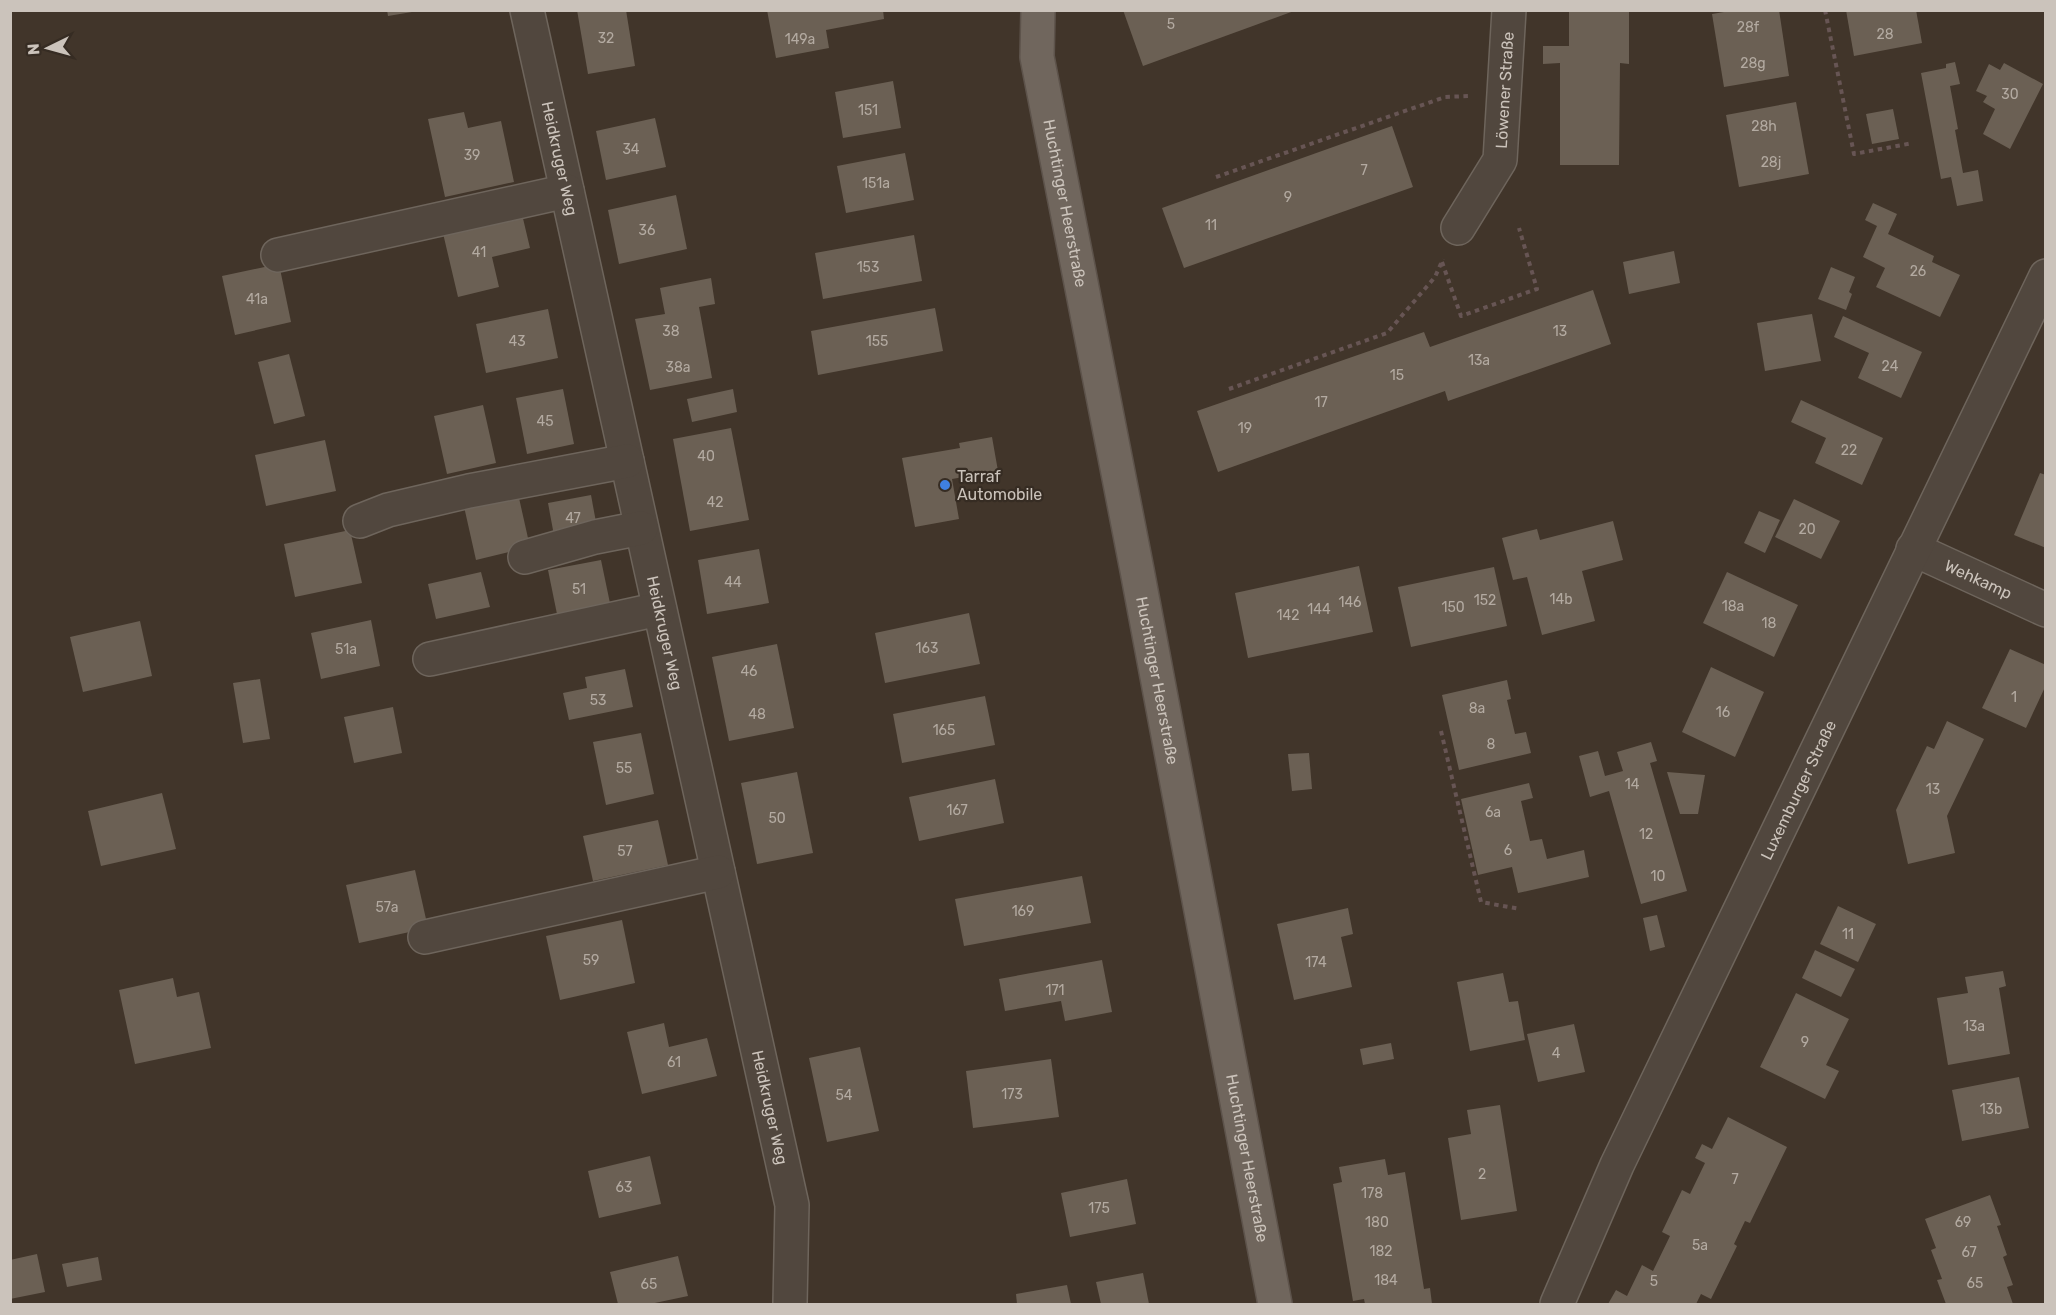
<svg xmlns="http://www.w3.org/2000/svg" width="2056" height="1315" font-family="Rubik,sans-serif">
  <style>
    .building { fill: #6b6054 }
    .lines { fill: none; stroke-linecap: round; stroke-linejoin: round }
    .minor-casing { stroke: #6e655c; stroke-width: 36 }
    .major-casing { stroke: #5d534b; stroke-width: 36 }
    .path { stroke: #675554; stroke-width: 4; stroke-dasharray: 4.5 4.5; stroke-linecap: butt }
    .minor { stroke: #51473e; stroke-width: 33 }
    .major { stroke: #70665d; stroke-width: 33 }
    .shop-dot { fill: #3f7fe0; stroke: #362c23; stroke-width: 2 }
    .labels { text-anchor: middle; stroke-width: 4.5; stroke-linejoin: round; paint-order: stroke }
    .number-label { font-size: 14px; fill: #b3aaa1 }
    .street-label { font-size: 16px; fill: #cbc3bb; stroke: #362c23 }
    .poi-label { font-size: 16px; fill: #cbc3bb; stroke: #362c23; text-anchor: start }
  </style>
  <rect width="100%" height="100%" fill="#41352a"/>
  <!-- building -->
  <g class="building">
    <path d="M387,10h25v2l-24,4z"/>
    <path d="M577,10h49l9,56 -47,8z"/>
    <path d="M767,10h116l1,9 -58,11 3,18 -53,10z"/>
    <path d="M1123,10h171v1l-151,55z"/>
    <path d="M1569,10h60v54l-9,-1 -1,102h-59v-102l-17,1v-18h26z"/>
    <path d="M1736,10h43l10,66 -65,11 -12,-73z"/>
    <path d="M1846,10h70l6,33 -68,13z"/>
    <path d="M1955,62l5,22 -10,2 8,43 -3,1 8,43 15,-3 5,31 -26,5 -6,-29 -10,2 -20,-106 25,-5v-4z"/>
    <path d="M2004,63l39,21 -33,65 -27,-15 12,-25 -12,-7 4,-6 -11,-5 13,-27 11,6z"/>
    <path d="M893,81l8,47 -58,10 -8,-46z"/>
    <path d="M1796,102l13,72 -70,13 -13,-72z"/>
    <path d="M1893,109l6,30 -27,5 -6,-30z"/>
    <path d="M464,112l4,16 33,-7 13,61 -69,15 -17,-78z"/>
    <path d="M655,118l11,49 -60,13 -10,-49z"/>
    <path d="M1392,126l21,61 -229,81 -22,-60z"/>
    <path d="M905,153l9,47 -68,13 -9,-47z"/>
    <path d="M676,195l11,54 -68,15 -11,-54z"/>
    <path d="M1873,203l24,11 -9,20 46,22 -2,6 28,13 -20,42 -64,-30 9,-19 -22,-11 14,-31 -12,-6z"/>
    <path d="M521,210l9,38 -38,9 7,30 -41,10 -16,-68z"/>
    <path d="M914,235l8,46 -99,18 -8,-46z"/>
    <path d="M1674,251l6,32 -51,11 -6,-32z"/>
    <path d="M279,264l12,58 -56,13 -13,-59z"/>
    <path d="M1831,267l24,10 -6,15 3,2 -6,16 -28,-11z"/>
    <path d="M711,278l4,26 -16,3 13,71 -62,12 -15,-71 30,-5 -5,-26z"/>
    <path d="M1593,290l18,54 -163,57 -3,-10 -227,81 -21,-61 227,-79 6,15z"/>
    <path d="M935,308l8,43 -125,24 -7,-44z"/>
    <path d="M548,309l10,49 -72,15 -10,-49z"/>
    <path d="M1812,314l9,47 -56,10 -8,-48z"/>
    <path d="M1843,316l79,36 -21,46 -43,-20 11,-25 -35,-16z"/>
    <path d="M289,354l16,62 -31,8 -16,-62z"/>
    <path d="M563,389l11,55 -47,10 -11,-56z"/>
    <path d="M733,389l4,23 -45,10 -5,-23z"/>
    <path d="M1801,400l82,38 -21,47 -47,-22 11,-25 -35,-16z"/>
    <path d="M483,405l13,58 -49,11 -13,-58z"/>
    <path d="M731,428l18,92 -59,11 -17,-92z"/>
    <path d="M992,437l6,34 -46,8 7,40 -44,8 -13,-69 58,-10 -1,-5z"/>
    <path d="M325,440l11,51 -70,15 -11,-51z"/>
    <path d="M2040,473l6,2v73l-32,-13z"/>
    <path d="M517,489l13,58 -54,13 -13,-58z"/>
    <path d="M591,495l7,38 -43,8 -7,-38z"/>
    <path d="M1794,499l46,22 -19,38 -46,-22z"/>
    <path d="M1759,511l21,9 -15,33 -21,-10z"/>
    <path d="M1613,521l10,39 -41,11 13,50 -53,14 -15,-58 -14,3 -11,-42 35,-9 3,11z"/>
    <path d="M350,530l12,53 -67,14 -11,-53z"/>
    <path d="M759,549l10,54 -62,11 -9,-54z"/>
    <path d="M601,560l10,48 -53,11 -10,-49z"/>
    <path d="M1359,566l14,66 -125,26 -13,-65z"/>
    <path d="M1494,567l13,59 -96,21 -13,-60z"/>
    <path d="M481,572l9,35 -54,12 -8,-35z"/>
    <path d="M1727,572l71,33 -24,52 -71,-34z"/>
    <path d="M969,613l11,51 -95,19 -10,-50z"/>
    <path d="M371,620l9,46 -59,13 -10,-46z"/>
    <path d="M140,621l12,55 -69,16 -13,-55z"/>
    <path d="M777,644l17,84 -65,13 -17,-84z"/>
    <path d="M2010,649l36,16v20l-20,43 -44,-20z"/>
    <path d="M1711,667l53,25 -29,65 -53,-25z"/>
    <path d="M625,669l8,38 -64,13 -6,-27 24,-5 -2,-11z"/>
    <path d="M260,679l10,60 -27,4 -10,-60z"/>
    <path d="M1507,680l4,19 -4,1 8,34 11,-2 5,21 -72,17 -17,-75z"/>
    <path d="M985,696l10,49 -93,18 -9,-49z"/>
    <path d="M393,707l9,46 -48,10 -10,-46z"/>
    <path d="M1947,721l37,18 -37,77 8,37 -47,11 -12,-54 31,-64 7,3z"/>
    <path d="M641,733l13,61 -48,11 -13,-63z"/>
    <path d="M1651,742l6,19 -7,2 37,128 -46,13 -32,-113 -19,6 -11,-41 19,-5 7,25 18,-5 -6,-19z"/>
    <path d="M1309,753l3,36 -20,2 -4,-37z"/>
    <path d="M797,772l16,81 -56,11 -16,-81z"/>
    <path d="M1667,772l38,3 -7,39h-18z"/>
    <path d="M995,779l9,44 -85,18 -10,-44z"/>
    <path d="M1529,783l4,15 -12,3 9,40 12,-2 5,20 37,-9 5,27 -71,16 -6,-26 -34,8 -17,-76z"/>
    <path d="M162,793l14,56 -75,17 -13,-55z"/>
    <path d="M658,820l10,45 -75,16 -10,-45z"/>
    <path d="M415,870l13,58 -69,15 -13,-58z"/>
    <path d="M1082,876l9,47 -127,23 -9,-47z"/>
    <path d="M1838,906l38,18 -18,38 -38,-18z"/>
    <path d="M1348,908l5,26 -12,3 11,50 -58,13 -17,-76z"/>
    <path d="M1657,915l8,32 -15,4 -7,-33z"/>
    <path d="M622,920l13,63 -75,17 -14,-64z"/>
    <path d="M1815,950l40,19 -14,28 -39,-19z"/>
    <path d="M1102,960l10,52 -47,9 -4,-20 -56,10 -6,-32z"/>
    <path d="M2003,971l3,15 -7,2 11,66 -62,11 -11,-67 31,-5 -3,-16z"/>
    <path d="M1503,973l6,29 9,-1 7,39 -55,11 -13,-69z"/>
    <path d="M173,978l4,19 22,-5 12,56 -76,16 -16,-74z"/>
    <path d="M1796,993l53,26 -23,46 13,6 -14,28 -65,-32z"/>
    <path d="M664,1023l5,24 38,-9 10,38 -75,18 -15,-62z"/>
    <path d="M1574,1024l11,48 -47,10 -11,-48z"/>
    <path d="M1391,1043l3,16 -31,6 -3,-16z"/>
    <path d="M860,1047l19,84 -52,11 -18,-84z"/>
    <path d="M1051,1059l8,58 -86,11 -7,-57z"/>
    <path d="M2019,1077l10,51 -67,13 -10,-51z"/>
    <path d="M1500,1105l17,106 -56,9 -13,-82 23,-4 -4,-24z"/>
    <path d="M1728,1117l59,30 -37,76 -5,-2 -11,23 3,2 -26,53 -10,-5 -5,10h-88l8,-14 11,6 15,-31 11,6 17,-35 -8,-4 20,-42 8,4 15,-31 -10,-5 7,-14 10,5z"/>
    <path d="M650,1156l11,48 -62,14 -11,-47z"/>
    <path d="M1385,1159l3,16 17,-3 19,117 6,-1 2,16h-67l-1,-5 -11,2 -20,-117 9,-2 -3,-15z"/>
    <path d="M1127,1179l9,45 -66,13 -9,-44z"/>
    <path d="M1990,1195l11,30 -4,1 10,29 -4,2 10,28 -6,2 6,17h-67l-9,-24 5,-1 -11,-29 5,-2 -11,-29z"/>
    <path d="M37,1254l8,38 -35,7v-39z"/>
    <path d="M678,1256l10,40 -38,8h-32l-8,-32z"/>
    <path d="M98,1257l4,23 -35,7 -5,-23z"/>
    <path d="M1143,1273l6,31h-48l-5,-22z"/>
    <path d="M1067,1285l4,19h-54l-1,-10z"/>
  </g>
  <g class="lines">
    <!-- minor casing -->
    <g class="minor-casing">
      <g id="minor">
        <path id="s1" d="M527,10l265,1195 -2,99"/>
        <path id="s2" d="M1458,228l42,-68 9,-150"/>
        <path d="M278,255l289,-64"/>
        <path d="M360,521l28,-11 81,-19 158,-30"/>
        <path id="s3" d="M1913,549l133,61"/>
        <path d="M525,557l70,-20 46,-9"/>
        <path d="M430,659l229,-50"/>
        <path d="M425,937l293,-65"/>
        <path id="s4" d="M1557,1304l60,-139 429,-889"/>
      </g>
    </g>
    <!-- major casing -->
    <g class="major-casing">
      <g id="major">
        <path id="s5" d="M1038,10l-1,47 100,513 138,734"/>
      </g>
    </g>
    <!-- path -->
    <g class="path">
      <path d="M1825,10l29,144 59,-11"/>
      <path d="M1216,177l229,-80 24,-1"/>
      <path d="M1442,262l19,54 76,-27 -18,-61"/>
      <path d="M1229,389l158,-56 48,-56 8,-18"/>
      <path d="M1441,731l40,171 39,7"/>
    </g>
    <!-- minor -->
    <use href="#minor" class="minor"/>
    <!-- major -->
    <use href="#major" class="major"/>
  </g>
  <!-- markers -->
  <circle class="shop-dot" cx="945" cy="485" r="6"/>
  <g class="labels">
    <!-- number labels -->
    <g class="number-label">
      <text x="1171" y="29">5</text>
      <text x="1748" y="32">28f</text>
      <text x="1885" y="39">28</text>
      <text x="606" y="43">32</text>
      <text x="800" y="44">149a</text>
      <text x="1753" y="68">28g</text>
      <text x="2010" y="99">30</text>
      <text x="868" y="115">151</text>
      <text x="1764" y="131">28h</text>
      <text x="631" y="154">34</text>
      <text x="472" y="160">39</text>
      <text x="1771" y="167">28j</text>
      <text x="1364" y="175">7</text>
      <text x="876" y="188">151a</text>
      <text x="1288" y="202">9</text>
      <text x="1211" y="230">11</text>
      <text x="647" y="235">36</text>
      <text x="479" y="257">41</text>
      <text x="868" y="272">153</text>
      <text x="1918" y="276">26</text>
      <text x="257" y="304">41a</text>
      <text x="671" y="336">38</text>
      <text x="1560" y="336">13</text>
      <text x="517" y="346">43</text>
      <text x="877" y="346">155</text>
      <text x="1479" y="365">13a</text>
      <text x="1890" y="371">24</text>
      <text x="678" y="372">38a</text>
      <text x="1397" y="380">15</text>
      <text x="1321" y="407">17</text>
      <text x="545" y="426">45</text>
      <text x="1245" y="433">19</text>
      <text x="1849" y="455">22</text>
      <text x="706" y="461">40</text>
      <text x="715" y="507">42</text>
      <text x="573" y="523">47</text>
      <text x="1807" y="534">20</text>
      <text x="733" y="587">44</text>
      <text x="579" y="594">51</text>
      <text x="1561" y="604">14b</text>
      <text x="1485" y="605">152</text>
      <text x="1350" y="607">146</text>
      <text x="1733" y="611">18a</text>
      <text x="1453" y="612">150</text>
      <text x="1319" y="614">144</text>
      <text x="1288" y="620">142</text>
      <text x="1769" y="628">18</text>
      <text x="927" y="653">163</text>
      <text x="346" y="654">51a</text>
      <text x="749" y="676">46</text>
      <text x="2014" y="702">1</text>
      <text x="598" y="705">53</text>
      <text x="1477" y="713">8a</text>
      <text x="1723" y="717">16</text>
      <text x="757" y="719">48</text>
      <text x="944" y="735">165</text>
      <text x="1491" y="749">8</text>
      <text x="624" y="773">55</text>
      <text x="1632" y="789">14</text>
      <text x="1933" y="794">13</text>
      <text x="957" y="815">167</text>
      <text x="1493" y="817">6a</text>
      <text x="777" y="823">50</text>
      <text x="1646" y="839">12</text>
      <text x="1508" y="855">6</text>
      <text x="625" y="856">57</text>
      <text x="1658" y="881">10</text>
      <text x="387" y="912">57a</text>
      <text x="1023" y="916">169</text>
      <text x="1848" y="939">11</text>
      <text x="591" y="965">59</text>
      <text x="1316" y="967">174</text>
      <text x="1055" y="995">171</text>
      <text x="1974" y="1031">13a</text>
      <text x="1805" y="1047">9</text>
      <text x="1556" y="1058">4</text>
      <text x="674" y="1067">61</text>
      <text x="1012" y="1099">173</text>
      <text x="844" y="1100">54</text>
      <text x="1991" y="1114">13b</text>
      <text x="1482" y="1179">2</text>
      <text x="1735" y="1184">7</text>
      <text x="624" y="1192">63</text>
      <text x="1372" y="1198">178</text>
      <text x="1099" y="1213">175</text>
      <text x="1377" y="1227">180</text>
      <text x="1963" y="1227">69</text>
      <text x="1700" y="1250">5a</text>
      <text x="1381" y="1256">182</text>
      <text x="1969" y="1257">67</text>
      <text x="1386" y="1285">184</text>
      <text x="1654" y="1286">5</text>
      <text x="1975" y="1288">65</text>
      <text x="649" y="1289">65</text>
    </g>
    <!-- street labels -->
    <g class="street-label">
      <text dy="6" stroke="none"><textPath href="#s2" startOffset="150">Löwener Straße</textPath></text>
      <text dy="6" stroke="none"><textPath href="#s1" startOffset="152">Heidkruger Weg</textPath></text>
      <text dy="6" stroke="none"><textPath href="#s5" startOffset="196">Huchtinger Heerstraße</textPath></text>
      <text dy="6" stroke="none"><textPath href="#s3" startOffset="72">Wehkamp</textPath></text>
      <text dy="6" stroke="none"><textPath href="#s1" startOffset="638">Heidkruger Weg</textPath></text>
      <text dy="6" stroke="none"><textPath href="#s5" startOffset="682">Huchtinger Heerstraße</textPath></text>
      <text dy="6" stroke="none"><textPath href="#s4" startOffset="568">Luxemburger Straße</textPath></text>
      <text dy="6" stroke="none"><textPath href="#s1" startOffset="1124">Heidkruger Weg</textPath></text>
      <text dy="6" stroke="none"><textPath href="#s5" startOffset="1168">Huchtinger Heerstraße</textPath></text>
    </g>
    <!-- poi labels -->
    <g class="poi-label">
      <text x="957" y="482">Tarraf<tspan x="957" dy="18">Automobile</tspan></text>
    </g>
  </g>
  <!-- border -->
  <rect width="2056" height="1315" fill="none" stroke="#cbc3bb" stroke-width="24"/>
  <!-- north arrow -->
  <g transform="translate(48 48) rotate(265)" stroke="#362c23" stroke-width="4.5" paint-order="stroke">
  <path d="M0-4.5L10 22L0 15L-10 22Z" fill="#cbc3bb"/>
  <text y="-9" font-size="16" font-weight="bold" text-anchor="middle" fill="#cbc3bb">N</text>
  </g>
</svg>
